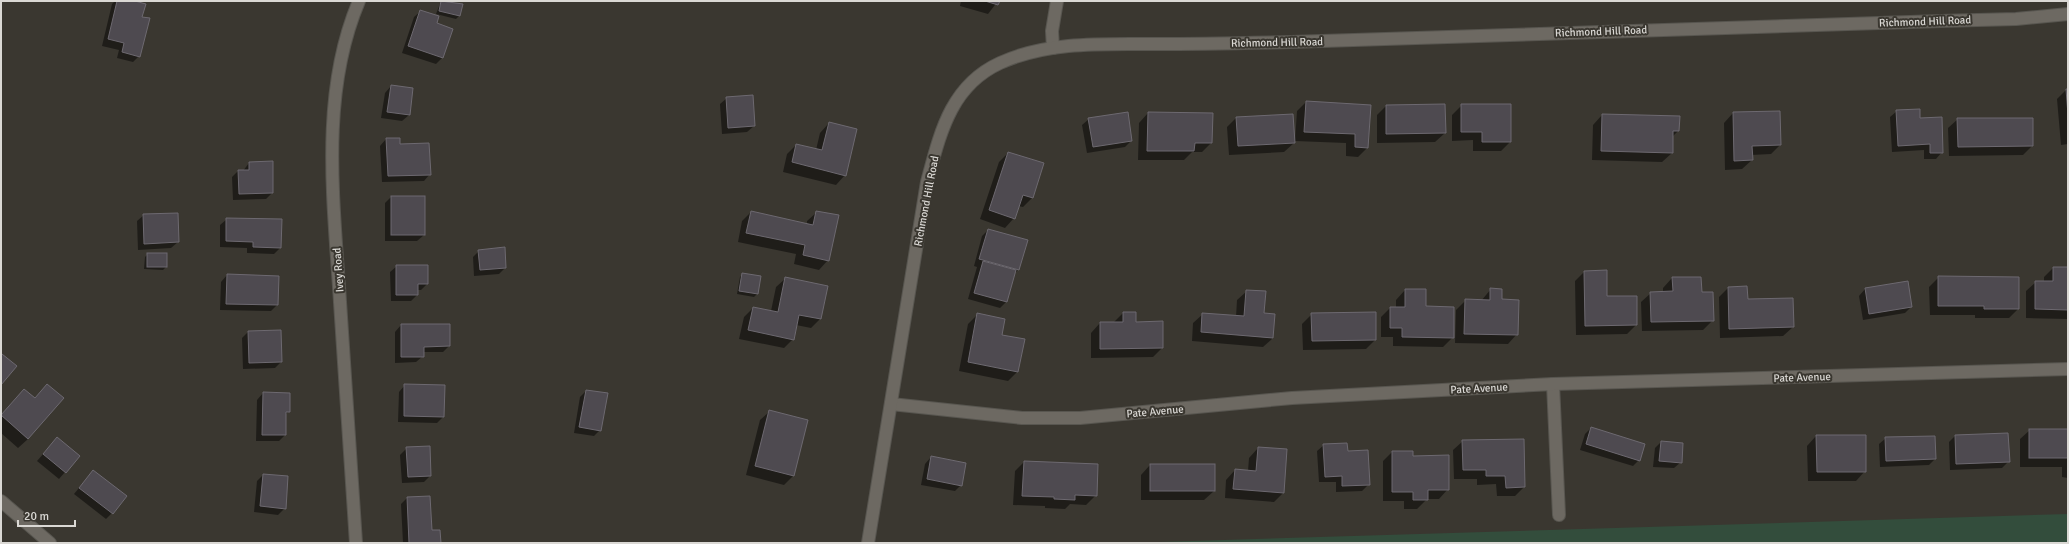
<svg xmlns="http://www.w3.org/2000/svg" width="2069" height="544" font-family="Signika,sans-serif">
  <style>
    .green { fill: #334d3c }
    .shadow { fill: #0007 }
    .building { fill: #4e4a50; stroke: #6d6970 }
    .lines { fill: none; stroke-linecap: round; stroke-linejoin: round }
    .minor-casing { stroke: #585650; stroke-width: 14 }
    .minor { stroke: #6d6962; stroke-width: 12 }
    .labels { text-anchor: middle; stroke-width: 4; stroke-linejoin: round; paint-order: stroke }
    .street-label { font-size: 11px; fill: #dad8d4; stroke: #3a3730 }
  </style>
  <rect width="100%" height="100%" fill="#3a3730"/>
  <!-- green -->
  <path class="green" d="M2068,514v29h-941z"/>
  <!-- shadow -->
  <g class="shadow">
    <path d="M115,1h16l10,16 -2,39 -6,6 -16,-4 2,-8 -17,-4 10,-42z"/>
    <path d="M441,1l21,4 -3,11 -3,3 -20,-5z"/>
    <path d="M961,1h37l-10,13 -28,-8z"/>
    <path d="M421,11l15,13 6,34 -6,6 -34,-11 12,-36z"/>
    <path d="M391,86l21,3 -3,26 -7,6 -21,-3 4,-25z"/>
    <path d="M2066,90h2v54l-7,1 -4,-46z"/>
    <path d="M727,98l27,28 -7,6 -25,2 -2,-30z"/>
    <path d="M1306,102l64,3 -2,42 -10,10 -12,-1v-13l-51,-2 2,-30z"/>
    <path d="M1462,105l48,37 -9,9h-28v-11l-21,1v-26z"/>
    <path d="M1386,106l59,27 -10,9 -58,1v-28z"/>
    <path d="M1897,111l22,8 23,33 -6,7h-12v-9l-32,2 -2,-35z"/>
    <path d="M1148,113l63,30 -9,9h-10l-8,8h-46l1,-37z"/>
    <path d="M1733,113l47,32 -9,9 -20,1 1,5 -10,9 -17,1 -1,-47z"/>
    <path d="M1602,115l76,16 -6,6v16l-10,9 -70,-2 1,-35z"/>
    <path d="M1236,118l58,25 -10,9 -55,3 -2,-28z"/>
    <path d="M1089,119l42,22 -6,6 -38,6 -5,-28z"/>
    <path d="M1958,119h74v27l-9,9 -74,1 -1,-28z"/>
    <path d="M829,123l16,52 -9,10 -53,-13 4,-18 9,-9 20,5 4,-17z"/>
    <path d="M386,139l13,6 31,29 -6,7 -42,1 -2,-36z"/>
    <path d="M1008,153l35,11 -11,34 -9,9 -5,-1 -4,12 -9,10 -25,-9 19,-57z"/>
    <path d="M272,162v31l-6,6 -33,1 -1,-23 6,-6h5l6,-8z"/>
    <path d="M391,197l33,38 -7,6h-32v-38z"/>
    <path d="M751,212l56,13v-4l10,-9 11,48 -9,10 -25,-6 2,-10 -58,-12 4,-21z"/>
    <path d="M144,215l34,27 -7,6 -33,2 -1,-29z"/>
    <path d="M227,219l53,29 -6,6 -27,-1v-5l-27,-1v-22z"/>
    <path d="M988,230l38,10 -8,30 -4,4 -8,28 -6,6 -32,-9 9,-32 -3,-1 8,-30z"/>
    <path d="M479,251l26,17 -6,6 -25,2 -1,-19z"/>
    <path d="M148,254l18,13 -3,3 -19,-1 1,-12z"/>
    <path d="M397,266l30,18 -6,6h-4v5l-6,6h-20l-1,-29z"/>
    <path d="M2053,268h15v51l-42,-1v-27l10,-9h8v-5z"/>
    <path d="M1584,272l22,25 30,28 -9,9 -51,1 -1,-54z"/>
    <path d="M743,274l14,20 -3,3 -17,-3 3,-17z"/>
    <path d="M227,275l50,30 -6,6 -51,-1 1,-28z"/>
    <path d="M1939,277l79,32 -9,9h-34v-3h-45l-1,-28z"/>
    <path d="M786,278l41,8 -7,33 -9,9 -15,-3 -3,14 -9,9 -45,-9 5,-22 9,-9 18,3 5,-24z"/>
    <path d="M1672,278l29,15 12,27 -10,10 -61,1 -1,-29 10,-9 12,-1v-4z"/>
    <path d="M1907,282l4,25 -6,6 -42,7 -4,-24 6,-7z"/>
    <path d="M1728,288l19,12 46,27 -10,9 -63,2 -1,-41z"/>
    <path d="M1491,289l10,11 16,34 -9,10 -53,-1 1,-33 10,-10 15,1z"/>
    <path d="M1405,290l20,17 28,30 -10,10 -50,-1v-9h-12v-20l9,-9h6v-8z"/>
    <path d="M1247,291l16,23 11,1 -1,23 -10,9 -71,-6 1,-18 10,-9 33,3 1,-17z"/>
    <path d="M1123,313h12v10l27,-1v26l-9,9 -62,1v-25l9,-10 14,-1z"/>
    <path d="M978,314l23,21 23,5 -7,32 -9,9 -49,-10 9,-47z"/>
    <path d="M1312,314l63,26 -9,9 -63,1 -1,-26z"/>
    <path d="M401,325l48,21 -6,6h-20v4l-7,6 -21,1v-31z"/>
    <path d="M248,332l33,30 -6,6 -32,1 -1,-31z"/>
    <path d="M47,385l-19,54 -10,9 -17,-15v-18l23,-25 10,9z"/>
    <path d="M405,385l38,32 -6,6 -39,-1 1,-30z"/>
    <path d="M586,391l14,39 -6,6 -20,-3 6,-36z"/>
    <path d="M263,393l26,18 -4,4v20l-6,6h-23l1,-41z"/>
    <path d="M770,411l23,65 -9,9 -38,-10 14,-55z"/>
    <path d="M1591,428l48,32 -6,6 -53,-16 5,-16z"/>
    <path d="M2030,430h38v48l-6,-1v-10h-42v-28z"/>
    <path d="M2007,434l2,27 -7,7 -52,2 -1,-28 6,-6z"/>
    <path d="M1816,436l49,35 -9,10h-48l-1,-35z"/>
    <path d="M57,438l8,34 -6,7 -22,-18z"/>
    <path d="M1886,438l49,21 -6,6 -49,2 -1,-23z"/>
    <path d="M1463,441l61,46 -9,9h-18l-1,-12 -19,1v-6h-23l-1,-29z"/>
    <path d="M1661,442l20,20 -7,6 -21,-1 2,-19z"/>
    <path d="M1324,445l23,7 22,32 -7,7 -26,1v-10h-17l-2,-31z"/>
    <path d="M407,448l23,28 -6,6 -22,1 -2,-28z"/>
    <path d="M1258,448l25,45 -9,9 -49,-4 1,-18 9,-10 13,1 1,-13z"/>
    <path d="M1392,452l20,5 36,32 -9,10h-12l-10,10h-13v-8h-21v-40z"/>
    <path d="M931,457l30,28 -6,6 -34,-6 4,-21z"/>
    <path d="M1024,462l72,33 -10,10 -16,-1 -5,5 -20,-1v-2l-32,-1 2,-34z"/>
    <path d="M1150,465l64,26 -10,9h-63v-25z"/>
    <path d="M93,471l19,42 -6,6 -32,-25z"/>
    <path d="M263,475l22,33 -7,7 -24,-3 3,-31z"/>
    <path d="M407,498l24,33 9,12h-37l-2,-39z"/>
  </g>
  <!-- building -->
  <g class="building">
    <path d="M117,1h18l11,3 -4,13 8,1 -10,39 -18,-5 2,-9 -16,-4z"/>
    <path d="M441,1l22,3 -3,12 -21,-5z"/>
    <path d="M985,1h15l-2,4z"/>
    <path d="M420,10l19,6 -2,7 16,6 -10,29 -35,-12z"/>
    <path d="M391,85l22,3 -3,27 -23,-3z"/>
    <path d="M2066,89h2v26z"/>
    <path d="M753,95l2,31 -27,2 -2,-31z"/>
    <path d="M1306,101l65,4 -3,43 -13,-1v-13l-51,-2z"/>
    <path d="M1445,104l1,29 -60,1v-29z"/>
    <path d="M1461,104h50v38h-29v-10h-21z"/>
    <path d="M1920,109v9l22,-1 1,36h-13v-9l-32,2 -2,-36z"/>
    <path d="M1780,111l1,34 -29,1 1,14 -19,1 -1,-49z"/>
    <path d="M1128,112l4,29 -39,6 -5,-29z"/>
    <path d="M1148,112l65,1 -1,30h-17l-1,8h-47z"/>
    <path d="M1293,114l2,29 -57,3 -2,-29z"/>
    <path d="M1602,114l78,2 -1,15h-6v22l-72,-2z"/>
    <path d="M1957,118h76v28l-75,1z"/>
    <path d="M829,122l28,7 -11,47 -54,-14 4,-18 26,6z"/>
    <path d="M386,138h14v6l29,-1 2,32 -43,1z"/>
    <path d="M1008,152l36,11 -11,35 -10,-3 -8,24 -26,-9z"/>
    <path d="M273,161v32l-34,1 -1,-24h11v-8z"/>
    <rect x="391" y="196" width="34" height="39"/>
    <path d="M751,211l62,14 3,-14 23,4 -10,46 -26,-6 2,-10 -59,-12z"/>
    <path d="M178,213l1,29 -35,2 -1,-30z"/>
    <path d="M226,218l56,1 -1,29 -28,-1v-5l-27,-1z"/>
    <path d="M988,229l40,11 -9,30 -40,-11z"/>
    <path d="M505,247l1,21 -26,2 -2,-20z"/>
    <rect x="147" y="253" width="20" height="14"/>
    <path d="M983,261l33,9 -9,32 -33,-9z"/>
    <path d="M396,265h32v19h-10v11h-22z"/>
    <path d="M2053,267h15v43l-33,-1v-28h18z"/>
    <path d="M1607,270v26h30v29l-52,1 -1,-55z"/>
    <path d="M742,273l19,3 -3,18 -19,-3z"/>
    <path d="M227,274l52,2 -1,29 -52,-1z"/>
    <path d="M1938,276l81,1v32h-35v-3h-46z"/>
    <path d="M785,277l43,9 -7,33 -22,-4 -5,25 -46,-10 5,-23 25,5z"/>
    <path d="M1672,277h29l1,15h11l1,29 -63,1 -1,-30 23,-1z"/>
    <path d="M1908,281l4,26 -43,7 -4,-26z"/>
    <path d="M1747,286l1,13 45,-1 1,29 -65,2 -1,-42z"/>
    <path d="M1490,288l12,1v10l17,1 -1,35 -54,-1 1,-35 25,1z"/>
    <path d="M1405,289h21v17l28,1v31l-52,-1v-9h-12v-21h15z"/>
    <path d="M1246,290l20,1 -2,22 11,1 -2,24 -72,-6 1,-19 42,3z"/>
    <path d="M1123,312h13v10l27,-1v27l-63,1v-27h23z"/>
    <path d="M1376,312v28l-64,1 -1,-28z"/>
    <path d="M977,313l28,6 -3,16 23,4 -7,33 -50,-10z"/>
    <path d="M401,324h49v22l-26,1v10h-23z"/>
    <path d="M281,330l1,32 -33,1 -1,-32z"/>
    <path d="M2,354l15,12 -16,19v-30z"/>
    <path d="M47,384l17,14 -36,41 -27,-24 23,-26 11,9z"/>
    <path d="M404,384l41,1 -1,32 -40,-1z"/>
    <path d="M586,390l22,3 -7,38 -22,-4z"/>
    <path d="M263,392l27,1v19h-4v23h-24z"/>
    <path d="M769,410l39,10 -14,56 -39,-10z"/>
    <path d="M1591,427l54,17 -5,17 -54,-17z"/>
    <rect x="2029" y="429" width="39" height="29"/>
    <path d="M2008,433l2,29 -54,2 -1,-29z"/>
    <path d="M1816,435h50v37h-49z"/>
    <path d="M1935,436l1,23 -50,2 -1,-24z"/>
    <path d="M57,437l23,19 -14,17 -23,-19z"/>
    <path d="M1524,439l1,48 -19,1 -1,-12h-19v-6h-23l-1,-30z"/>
    <path d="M1661,441l22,2 -1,20 -23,-2z"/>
    <path d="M1347,443l1,8 20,-1 2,35 -28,1v-10l-17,1 -2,-33z"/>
    <path d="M430,446l1,30 -23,1 -2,-30z"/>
    <path d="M1258,447l29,2 -3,44 -51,-4 2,-20 21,2z"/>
    <path d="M1392,451h21v5l36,-1v35h-21v10h-15v-8h-21z"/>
    <path d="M931,456l35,7 -4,23 -35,-7z"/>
    <path d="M1024,461l74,3 -1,32 -22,-1v5l-21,-1v-2l-32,-1z"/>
    <rect x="1150" y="464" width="65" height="27"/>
    <path d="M93,470l34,26 -14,18 -34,-26z"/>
    <path d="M263,474l25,2 -2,33 -26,-3z"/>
    <path d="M430,496l2,34h8l1,13h-32l-2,-46z"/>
  </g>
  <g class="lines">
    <!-- minor casing -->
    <g class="minor-casing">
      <g id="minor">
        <path d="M1053,48l-1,-17 5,-30"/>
        <path d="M1553,384l6,131"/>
        <path d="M891,404l131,14h58l212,-20 261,-14 515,-15"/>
        <path d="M1,501l49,42"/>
        <path d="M356,543c-5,-80 -11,-161 -16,-241 -6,-99 -21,-207 19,-301"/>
        <path d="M868,543l59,-361c13,-48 23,-96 73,-119 48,-22 105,-19 156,-19 45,0 90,-1 135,-2 241,-7 483,-17 725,-23l52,-5"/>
      </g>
    </g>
    <!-- minor -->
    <use href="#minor" class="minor"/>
  </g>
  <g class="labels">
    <!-- street labels -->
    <g class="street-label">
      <text transform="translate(1925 21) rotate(-2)" y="4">Richmond Hill Road</text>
      <text transform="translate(1601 31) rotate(-2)" y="4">Richmond Hill Road</text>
      <text transform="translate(1277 42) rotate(-1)" y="4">Richmond Hill Road</text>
      <text transform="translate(926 201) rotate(-79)" y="4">Richmond Hill Road</text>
      <text transform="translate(338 270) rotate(-94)" y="4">Ivey Road</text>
      <text transform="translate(1802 377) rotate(-2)" y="4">Pate Avenue</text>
      <text transform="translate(1479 388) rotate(-3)" y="4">Pate Avenue</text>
      <text transform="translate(1155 411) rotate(-5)" y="4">Pate Avenue</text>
    </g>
  </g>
  <!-- border -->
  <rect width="2069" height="544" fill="none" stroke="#dad8d4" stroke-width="4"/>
  <!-- scale -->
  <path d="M18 520v6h57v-6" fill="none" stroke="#dad8d4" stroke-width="2"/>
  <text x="24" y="520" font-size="12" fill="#dad8d4" stroke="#3a3730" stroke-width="3" paint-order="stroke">20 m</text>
</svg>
